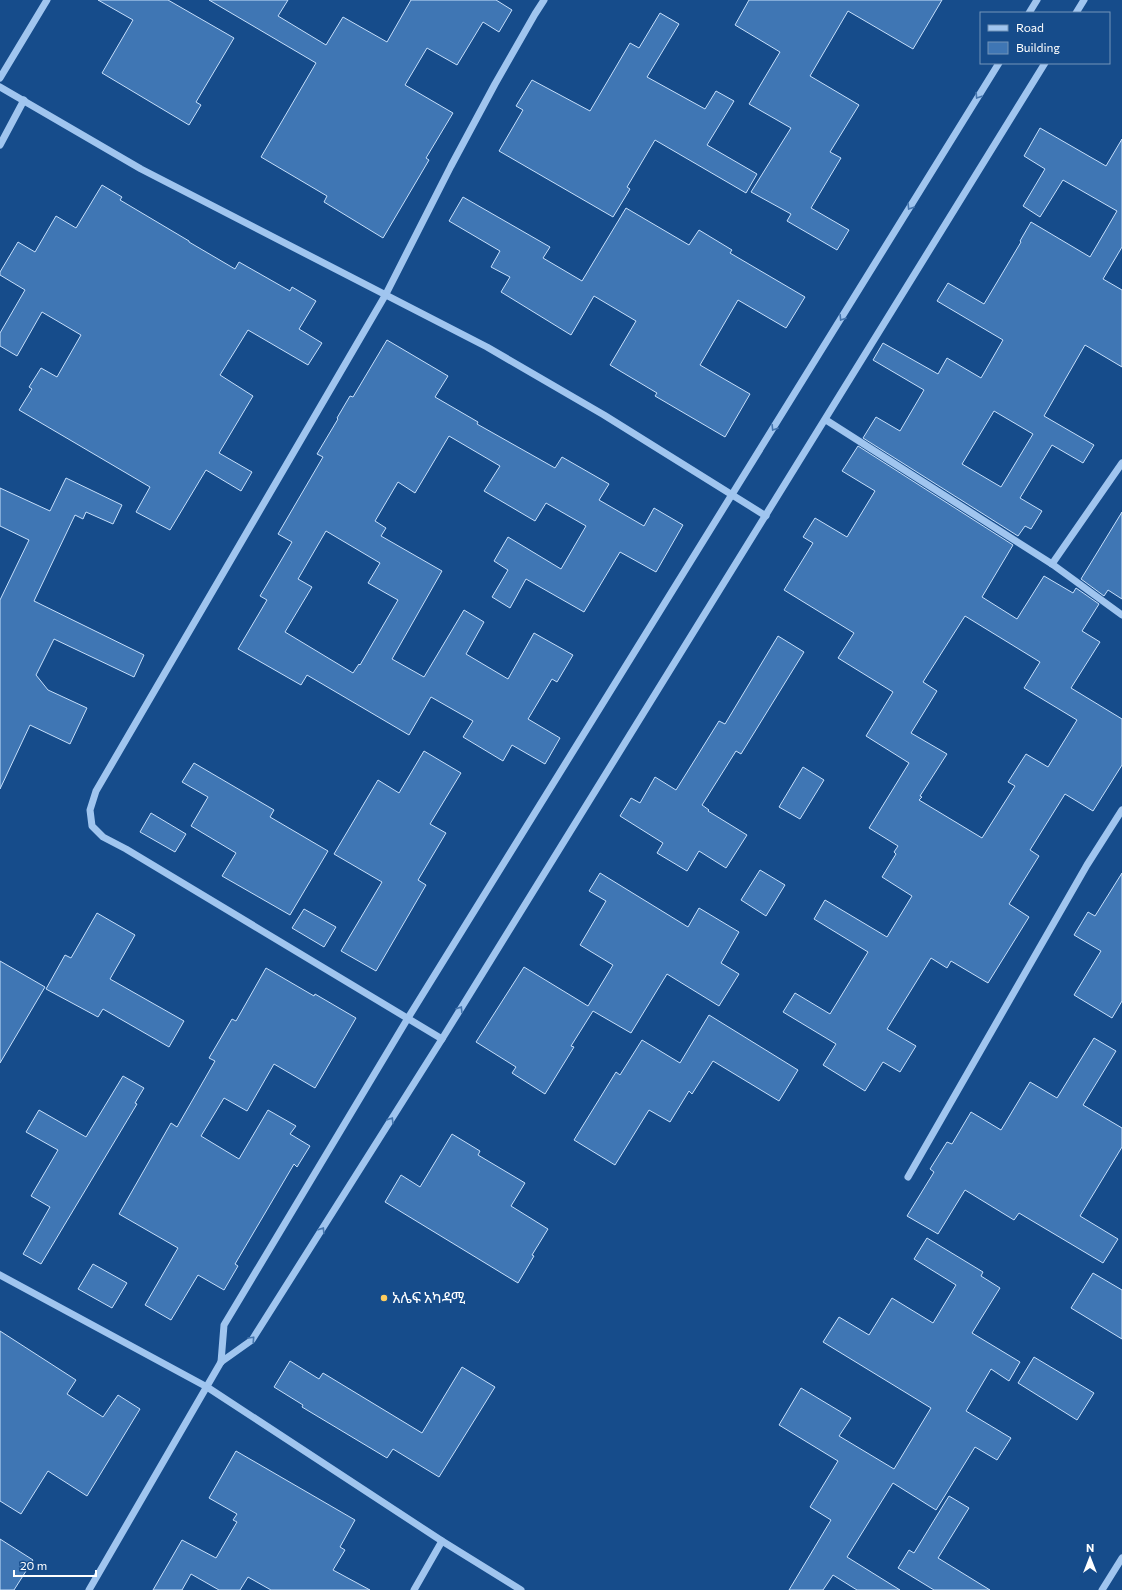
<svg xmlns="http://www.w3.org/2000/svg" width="1122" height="1590" font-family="Commissioner,'Noto Sans Ethiopic',sans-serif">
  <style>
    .building { fill: #3f76b4; stroke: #c6dffb; fill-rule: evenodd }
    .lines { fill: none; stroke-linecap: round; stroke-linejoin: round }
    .minor { stroke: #a0c5ef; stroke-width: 7 }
    .oneway { stroke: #4676ae }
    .poi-dot { fill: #ffcd5e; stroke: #164c8b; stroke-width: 1.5 }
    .labels { text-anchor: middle; stroke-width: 3.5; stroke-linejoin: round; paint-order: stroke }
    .poi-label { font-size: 15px; fill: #fff; stroke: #164c8b; text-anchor: start }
  </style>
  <rect width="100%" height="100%" fill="#164c8b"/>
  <!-- building -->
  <g class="building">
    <path d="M98,0h70l66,38 -38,64 5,3 -12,20 -87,-52 31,-53z"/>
    <path d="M209,0h79l-10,16 48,29 17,-28 44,25 24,-42h85l16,10 -13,22 -16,-10 -26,43 -30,-17 -22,37 48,28 -27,45 3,2 -46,78 -59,-36 3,-6 -66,-39 55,-94z"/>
    <path d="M749,0h193l-29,49 -65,-38 -38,65 49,29 -29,47 11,6 -30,50 38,22 -12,20 -50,-29 4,-7 -40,-22 40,-64 -42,-24 31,-52 -45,-27z"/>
    <path d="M660,13l19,11 -32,53 58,32 11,-18 18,10 -27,44 50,29 -11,19 -91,-53 -28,47 3,2 -17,28 -114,-66 24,-41 -7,-4 16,-26 58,31 40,-68 9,5z"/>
    <path d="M1040,128l66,38 16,-27v108l-19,32 19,11v77l-37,-22 -41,71 50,29 -11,18 -31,-18 -32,53 22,13 -11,18 -6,-3 -7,10 -155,-98 13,-21 24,14 24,-41 -51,-30 10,-17 55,31 9,-16 34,20 22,-38 -66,-39 11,-18 36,21 37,-62 -1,-1 11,-19 59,35 27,-46 -54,-31 -23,37 -17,-11 22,-37 -21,-13zM994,411l39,23 -32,53 -39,-23z"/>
    <path d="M102,185l20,12 -2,3 69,41v1l46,27 4,-7 51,29 2,-4 24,14 -17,28 23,14 -14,22 -60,-35 -28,45 33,21 -34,57 33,19 -11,19 -35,-21 -36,60 -34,-18 14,-25 -131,-77 13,-21 -3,-2 12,-19 16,9 24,-42 -39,-23 -25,44 -17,-10v-13l25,-43 -25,-15v-3l18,-30 17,10 21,-36 20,12z"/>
    <path d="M463,197l87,50 -7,11 39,23 44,-73 63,37 10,-15 33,20 -2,3 75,44 -19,31 -48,-28 -38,65 50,29 -25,43 -70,-41 2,-3 -47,-28 26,-44 -42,-25 -23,39 -70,-43 9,-15 -19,-10 9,-16 -51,-30z"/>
    <path d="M387,340l61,36 -13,21 43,25 -1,2 78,44 7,-11 47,27 -10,16 45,26 10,-18 29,17 -27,47 -36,-20 -36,60 -58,-33 -16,29 -18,-11 16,-27 -14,-9 14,-24 53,32 25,-43 -40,-23 -11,18 -51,-30 16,-25 -51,-30 -34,57 -17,-11 -23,39 11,7 -5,8 61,35 -50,88 32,18 40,-67 20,12 -18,32 42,25 26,-46 39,22 -16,27 -5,-3 -24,40 32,19 -15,26 -33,-19 -9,16 -40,-24 10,-16 -42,-24 -22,38 -102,-60 -6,10 -63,-36 29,-49 -7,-4 32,-54 -14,-8 45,-77 -6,-3 21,-35 -1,-1 13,-22 3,1zM326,531l54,32 -12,20 30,17 -38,65 -1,-1 -6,9 -68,-41 27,-45 -14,-8z"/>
    <path d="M858,446l155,99 -31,52 35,22 27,-43 29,17 3,-5 23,16 -17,27 18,11 -29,46 51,31v46l-29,46 -28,-17 -35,56 9,6 -30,48 20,13 -41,66 -37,-22 -4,7 -16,-10 -44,71 29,17 -16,26 -17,-10 -18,29 -42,-26 13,-21 -53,-32 12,-19 35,21 38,-62 -54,-33 11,-19 62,37 25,-41 -30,-19 14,-23 -2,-2 4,-6 -29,-18 40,-65 -43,-27 27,-44 -55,-34 16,-25 -70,-43 29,-47 -10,-6 12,-19 32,19 28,-46 -33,-20zM965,616l75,46 -16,26 53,32 -29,47 -22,-13 -18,28 7,4 -33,52 -63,-38 3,-3 -2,-1 27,-42 -36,-21 26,-42 -14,-9z"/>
    <path d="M66,478l56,27 -9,19 -27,-12 -3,7 -8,-4 -41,86 110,54 -10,22 -80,-38 -18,36 12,15 39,18 -17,36 -40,-19 -30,64v-189l29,-60 -29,-14v-38l50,23z"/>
    <path d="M1122,512v87l-14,-9 -4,6 -23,-17z"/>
    <path d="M778,636l26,16 -63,102 -5,-3 -34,54 7,5 -1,1 39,24 -21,33 -27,-17 -12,20 -30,-18 6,-10 -43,-27 11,-18 9,5 15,-26 21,13 43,-69 6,3z"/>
    <path d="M424,751l37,22 -31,51 16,9 -28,47 8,5 -50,86 -35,-20 41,-69 -48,-28 44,-74 21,13z"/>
    <path d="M194,763l80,47 -4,7 58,34 -38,64 -68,-39 14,-23 -45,-27 17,-29 -26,-15z"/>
    <path d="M803,767l21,13 -24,39 -21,-12z"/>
    <path d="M151,813l35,21 -11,18 -35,-20z"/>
    <path d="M760,870l25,15 -19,31 -25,-16z"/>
    <path d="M600,873l88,54 11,-19 40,24 -18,31 18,11 -20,32 -52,-32 -36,59 -38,-22 -22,35 3,1 -29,47 -33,-21 4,-6 -40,-25 48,-75 64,39 25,-41 -33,-20 26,-44 -17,-10z"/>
    <path d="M1122,873v128l-10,17 -38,-23 27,-44 -27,-16 14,-23 7,4z"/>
    <path d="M304,909l32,18 -12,20 -32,-19z"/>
    <path d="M97,913l38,22 -25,44 74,42 -15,26 -66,-38 -5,8 -52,-28 19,-34 6,3z"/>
    <path d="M0,961l45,26 -45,76z"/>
    <path d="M266,968l48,28 1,-2 41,24 -41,70 -41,-24 -27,47 -23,-13 -23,38 38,23 29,-49 28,16 -6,8 20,12 -13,21 -3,-3 -59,100 3,2 -14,24 -26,-15 -27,45 -26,-15 33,-57 -59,-34 52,-91 6,4 38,-66 -6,-3 23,-39 4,2z"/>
    <path d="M709,1015l89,55 -19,31 -66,-40 -21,33 -3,-3 -19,31 -21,-12 -34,55 -41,-25 42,-68 4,3 22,-35 38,23z"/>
    <path d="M1094,1038l22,13 -33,54 39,23v19l-42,69 38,23 -15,24 -84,-50 -5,7 -49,-30 -27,44 -31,-18 27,-44 -4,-3 17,-27 5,2 19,-32 30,18 29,-48 27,16z"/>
    <path d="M123,1076l21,12 -9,15 2,1 -96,160 -18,-10 27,-47 -19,-11 27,-46 -32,-18 13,-22 47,27z"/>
    <path d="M452,1134l28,17 -2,4 47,28 -14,23 37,23 -16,26 2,1 -16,27 -133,-81 16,-27 19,12z"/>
    <path d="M927,1238l56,34 -2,4 19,12 -28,45 48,29 -11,19 -18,-12 -25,42 45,27 -14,22 -22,-13 -39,63 -43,-27 -46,74 53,33h-43l-24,-15 -10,15h-34l42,-70 -21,-13 28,-46 -59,-36 22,-37 50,30 -12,18 55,33 37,-61 -108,-66 16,-25 30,18 23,-37 41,25 23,-38 -42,-26z"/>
    <path d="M93,1264l34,19 -15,25 -34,-19z"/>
    <path d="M1093,1273l29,17v49l-51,-31z"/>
    <path d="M0,1331l76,49 -9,14 36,23 15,-22 22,14 -53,87 -39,-25 -27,43 -21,-13z"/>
    <path d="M1034,1357l60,36 -17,27 -59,-37z"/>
    <path d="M290,1361l29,18 4,-6 99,60 40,-66 33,20 -56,90 -46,-28 -6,9 -85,-51 1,-2 -29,-18z"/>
    <path d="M236,1451l119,69 -15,27 5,3 -12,20 37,20h-99l-23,-13 -8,13h-21l-28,-16 -9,16h-29l29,-50 34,18 21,-36 -4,-2 4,-6 -28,-16z"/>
    <path d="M949,1496l20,12 -31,50 52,32h-56l-36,-22 11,-18 5,3z"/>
    <path d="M0,1539l33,21 -19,30h-14z"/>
  </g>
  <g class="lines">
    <!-- minor -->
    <g class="minor">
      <path d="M1029,13l8,-13"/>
      <path d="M1076,13l8,-13"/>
      <path d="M0,78l47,-78"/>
      <path d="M0,87l141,82 346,178 117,68 162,101"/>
      <path d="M0,145l24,-45"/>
      <path d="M826,420l226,144 70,51"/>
      <path d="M1052,564l70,-101"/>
      <path d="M442,1039l-316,-190 -23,-12 -11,-11 -2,-16 6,-19 290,-497 65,-128 44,-82 40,-70 9,-14"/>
      <path d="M908,1177l179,-312 35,-55"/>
      <path d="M0,1275l207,112 235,154 79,49"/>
      <path d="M221,1362l3,-37 184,-307 591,-955"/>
      <path d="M89,1590l132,-228 31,-22 190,-301 603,-976"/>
      <path d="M414,1590l28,-49"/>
      <path d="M1102,1590l20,-32"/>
    </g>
  </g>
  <!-- one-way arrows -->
  <defs><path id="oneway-chevron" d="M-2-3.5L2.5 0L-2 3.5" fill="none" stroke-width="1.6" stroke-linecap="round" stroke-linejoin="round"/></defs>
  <g class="oneway">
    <use href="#oneway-chevron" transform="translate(978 96) rotate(122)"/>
    <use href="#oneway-chevron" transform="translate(910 207) rotate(122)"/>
    <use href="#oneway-chevron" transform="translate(842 318) rotate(122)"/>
    <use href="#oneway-chevron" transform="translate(774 428) rotate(122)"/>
    <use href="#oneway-chevron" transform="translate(460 1009) rotate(-58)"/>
    <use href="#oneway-chevron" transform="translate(391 1120) rotate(-58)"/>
    <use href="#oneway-chevron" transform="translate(322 1230) rotate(-58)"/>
    <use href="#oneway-chevron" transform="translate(252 1339) rotate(-47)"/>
  </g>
  <!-- markers -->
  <circle class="poi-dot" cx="384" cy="1298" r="4"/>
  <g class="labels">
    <!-- poi labels -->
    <g class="poi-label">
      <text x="392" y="1303">አሌፍ አካዳሚ</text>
    </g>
  </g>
  <!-- legend -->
  <rect x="980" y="12" width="130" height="52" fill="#164c8b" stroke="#7394b9"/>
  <rect x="988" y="25" width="20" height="6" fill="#a0c5ef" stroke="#7394b9"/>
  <text x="1016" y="32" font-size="12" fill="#ffffff">Road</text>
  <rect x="988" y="42" width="20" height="12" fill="#3f76b4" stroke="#7394b9"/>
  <text x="1016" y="52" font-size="12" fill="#ffffff">Building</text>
  <!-- north arrow -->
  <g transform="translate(1090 1558)" stroke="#164c8b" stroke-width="3" paint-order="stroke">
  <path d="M0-3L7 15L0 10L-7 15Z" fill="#ffffff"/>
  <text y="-6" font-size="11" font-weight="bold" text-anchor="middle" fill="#ffffff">N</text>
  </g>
  <!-- scale -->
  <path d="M14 1570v6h82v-6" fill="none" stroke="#ffffff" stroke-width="2"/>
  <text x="20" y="1570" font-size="12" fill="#ffffff" stroke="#164c8b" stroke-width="3" paint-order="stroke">20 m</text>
</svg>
